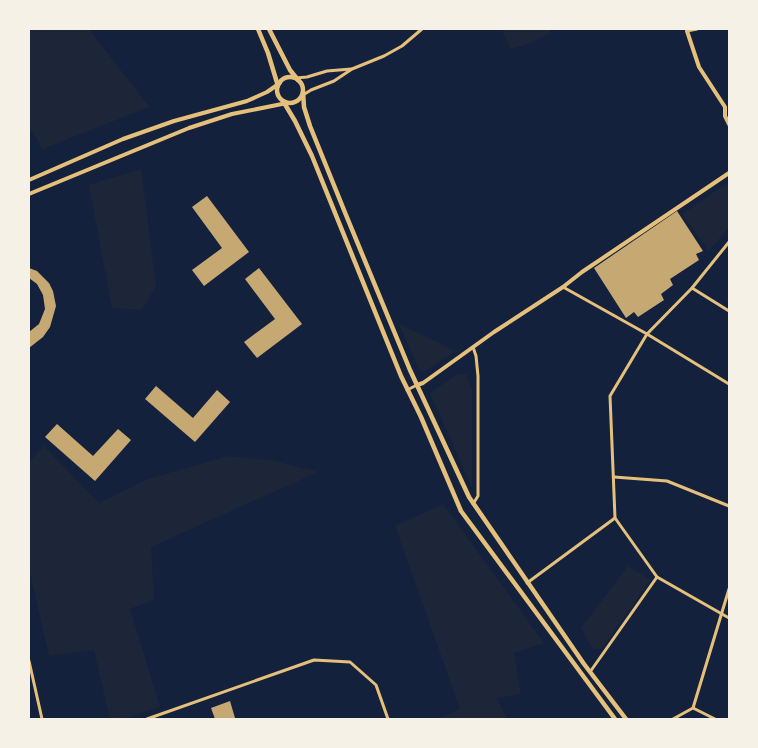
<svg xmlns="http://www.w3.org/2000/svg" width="758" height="748" font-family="'Open Sans',sans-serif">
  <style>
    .green { fill: #1d2539 }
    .building { fill: #c6a872 }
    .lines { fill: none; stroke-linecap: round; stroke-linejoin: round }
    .minor { stroke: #e5c07b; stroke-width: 3 }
    .tertiary { stroke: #e5c07b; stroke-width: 4 }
    .secondary { stroke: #e5c07b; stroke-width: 4.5 }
  </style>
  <rect width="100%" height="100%" fill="#14213d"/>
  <!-- green -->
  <g class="green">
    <path d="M29,29h60l60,78 -106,42 -14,-22z"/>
    <path d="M503,29h47v4l-22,11 -17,5 -7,-14z"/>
    <path d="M141,169l15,117 -14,24 -30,-2 -23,-123z"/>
    <path d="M729,182v45l-20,24 -27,-37z"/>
    <path d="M399,324l57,27 -33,21 -5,-5z"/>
    <path d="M466,374l6,15v98l-42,-94 26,-18z"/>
    <path d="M44,446l55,57 49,-24 80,-23 42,4 48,12 -167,75 3,53 -24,9 30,98 -37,12h-13l-16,-69 -45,6 -20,-88v-106z"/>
    <path d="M443,504l101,139 -30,10 7,41 -24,4 10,21h-68l21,-10 -65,-183z"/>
    <path d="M628,566l22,14 -46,66 -4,3h-6l-4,-4 -9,-17z"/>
  </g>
  <!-- building -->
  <g class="building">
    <path d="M207,196l42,56 -45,34 -12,-16 30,-22 -30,-41z"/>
    <path d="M677,211l26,40 -7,3 3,6 -29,19 3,6 -12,9 3,6 -26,17 -4,-5 -8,6 -32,-50z"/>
    <path d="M29,268l8,3 12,12 4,8 3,15 -6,21 -7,10 -14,11v-16l10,-8 6,-15 -2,-14 -6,-11 -8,-6z"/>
    <path d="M259,268l43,56 -45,34 -13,-16 31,-23 -30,-40z"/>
    <path d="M156,386l37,32 24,-28 13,12 -35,40 -50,-43z"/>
    <path d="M57,424l36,32 25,-27 13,11 -36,41 -50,-44z"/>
    <path d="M230,701l5,17 -20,1 -4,-11z"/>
  </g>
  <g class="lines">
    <!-- minor -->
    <g class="minor">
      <path d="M687,29v2l10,-2"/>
      <path d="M296,78l11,-1 20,-6 24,-2"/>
      <path d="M303,95l8,-5 23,-9 18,-12 32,-13 18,-10 20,-17"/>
      <path d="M729,242l-37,46 -45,46 -37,62 5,122 42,59 72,41"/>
      <path d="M563,287l84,47 82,50"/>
      <path d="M692,288l37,23"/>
      <path d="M407,390l10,-5"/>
      <path d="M614,477l53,4 62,25"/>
      <path d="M473,504l5,-8v-120l-2,-20 -3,-9"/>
      <path d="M527,583l88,-65"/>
      <path d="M29,661l13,58"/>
      <path d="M590,672l67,-95"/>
      <path d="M693,708l22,11"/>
      <path d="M147,719l167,-59 36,2 26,23 12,34"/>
      <path d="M673,719l20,-11 36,-119"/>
    </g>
    <!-- tertiary -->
    <g class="tertiary">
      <path d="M687,31l12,36 26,40v9l4,8"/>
      <path d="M29,180l94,-41 51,-18 73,-20 20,-9 13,-9"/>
      <path d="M29,194l160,-66 43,-14 55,-11"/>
      <path d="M417,385l6,-2 71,-51 69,-45 19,-15 147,-99"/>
    </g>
    <!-- secondary -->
    <g class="secondary">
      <path d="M258,29l10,24 10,33"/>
      <path d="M269,29l21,41 8,10"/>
      <circle cx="290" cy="90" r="13"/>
      <path d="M303,92l1,15 6,19 36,89 64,155 59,127 115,167 42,55"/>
      <path d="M283,101l12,20 17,35 89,220 20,41 40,94 154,208"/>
    </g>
  </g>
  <!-- border -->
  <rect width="758" height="748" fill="none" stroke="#f6f1e7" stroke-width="60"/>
</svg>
